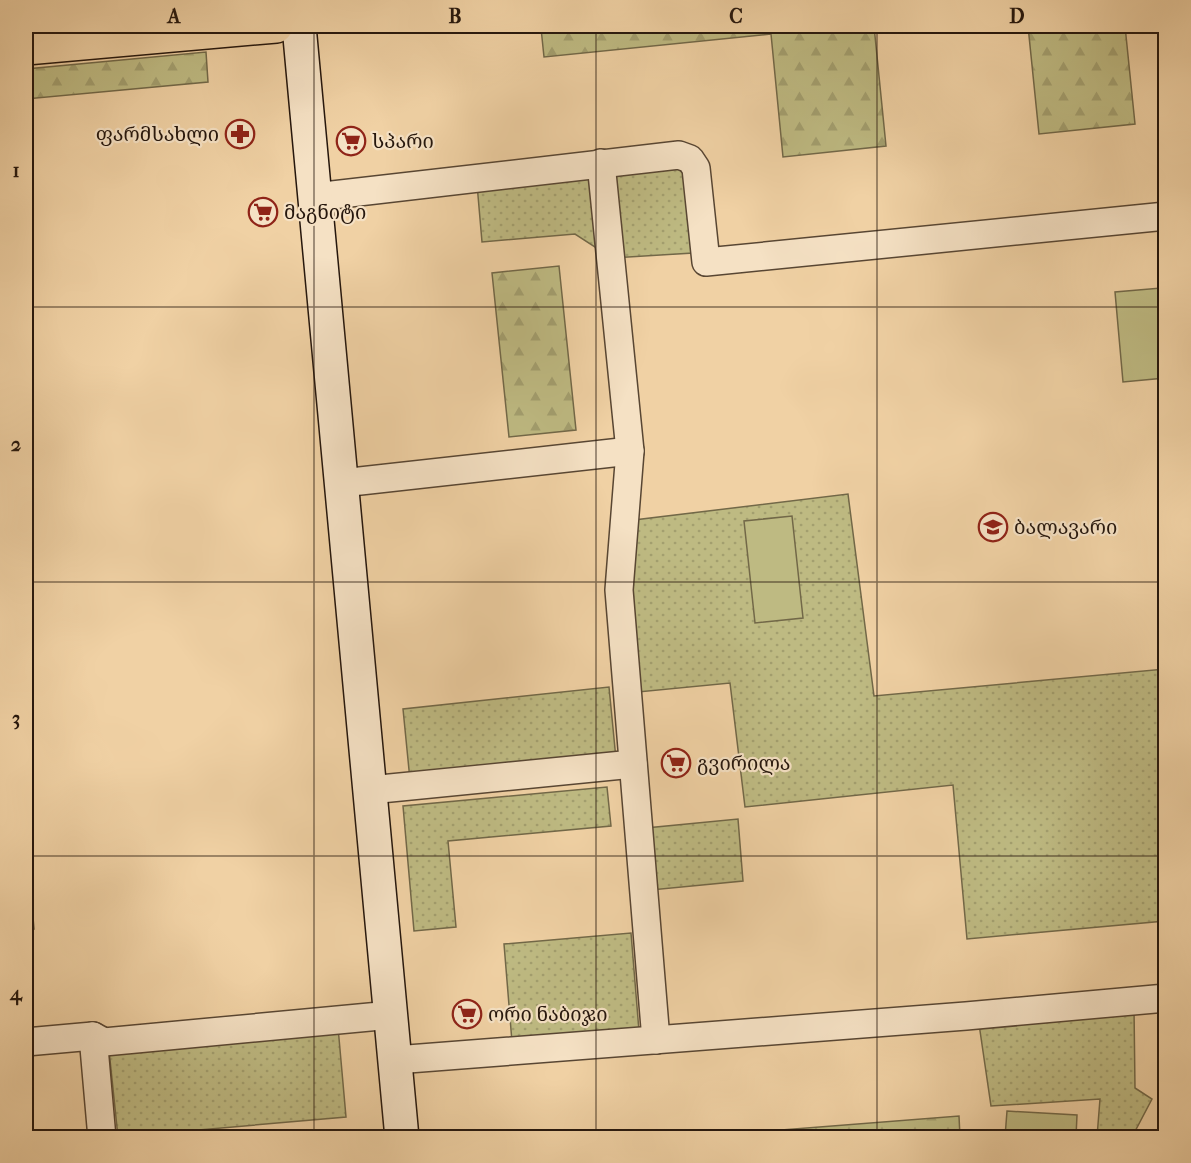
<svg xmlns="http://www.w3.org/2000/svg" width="1191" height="1163" font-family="'IM FELL French Canon','Noto Serif Georgian',serif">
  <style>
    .grass { fill: url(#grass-dots); stroke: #726848; stroke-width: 1.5 }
    .forest { fill: url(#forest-firs); stroke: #726848; stroke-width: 1.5 }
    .pitch { fill: #beba82; stroke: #726848; stroke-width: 1.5 }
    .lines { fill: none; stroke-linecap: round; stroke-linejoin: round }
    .street-casing { stroke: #584633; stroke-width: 30 }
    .secondary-casing { stroke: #26170d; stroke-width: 36 }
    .primary-casing { stroke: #26170d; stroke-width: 36 }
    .street { stroke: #f5e1c4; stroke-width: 27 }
    .secondary { stroke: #f5e1c4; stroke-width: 33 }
    .primary { stroke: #f0d1a4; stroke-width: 33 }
    .grid { fill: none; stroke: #26170d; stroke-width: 1.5; stroke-opacity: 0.55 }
    .labels { text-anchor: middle; stroke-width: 4.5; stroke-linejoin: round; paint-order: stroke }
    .poi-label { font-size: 20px; fill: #26170d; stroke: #f5e1c4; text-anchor: start }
    .neatline { fill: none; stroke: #26170d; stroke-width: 2 }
    .grid-label { font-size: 20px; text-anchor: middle; font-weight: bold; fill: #26170d }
  </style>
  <defs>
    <pattern id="grass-dots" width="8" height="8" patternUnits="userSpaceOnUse" patternTransform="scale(1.5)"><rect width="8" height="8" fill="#beba82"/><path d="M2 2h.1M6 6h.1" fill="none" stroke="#a39f6f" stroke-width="1.8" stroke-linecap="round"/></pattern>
    <pattern id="forest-firs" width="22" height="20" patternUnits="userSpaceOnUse" patternTransform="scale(1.5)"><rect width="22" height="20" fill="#beba82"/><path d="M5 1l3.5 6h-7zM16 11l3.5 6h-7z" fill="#a39f6f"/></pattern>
  </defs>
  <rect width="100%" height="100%" fill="#f0d1a4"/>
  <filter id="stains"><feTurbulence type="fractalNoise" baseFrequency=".00333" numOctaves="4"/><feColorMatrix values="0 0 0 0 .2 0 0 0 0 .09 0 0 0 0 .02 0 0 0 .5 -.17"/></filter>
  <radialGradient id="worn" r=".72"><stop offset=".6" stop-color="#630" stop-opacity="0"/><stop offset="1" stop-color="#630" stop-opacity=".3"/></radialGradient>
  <!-- grass -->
  <g class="grass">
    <path d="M669,162l15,12 9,79 -81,5 -37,-24 -93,8 -5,-58z"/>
    <path d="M848,494l26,202 291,-27v252l-198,18 -14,-154 -208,22 -15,-124 -92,9 -12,-105 8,-67z"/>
    <path d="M609,687l7,72 -206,21 -7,-71z"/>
    <path d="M607,787l4,39 -163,15 8,86 -42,4 -11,-125z"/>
    <path d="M738,819l5,62 -92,9 -5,-62z"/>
    <path d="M631,933l8,98 -127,11 -8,-98z"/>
    <path d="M1134,1008l1,80 17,11 -20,38h-35l3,-38 -109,7 -12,-82z"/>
    <path d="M338,1027l8,90 -228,20 -9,-87z"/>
  </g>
  <!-- forest -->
  <g class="forest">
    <path d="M567,26h307l12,120 -103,11 -12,-123 -227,23 -3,-29z"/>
    <path d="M1028,26h97l10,98 -96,10z"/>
    <path d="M206,52l2,30 -182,17v-30z"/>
    <path d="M559,266l17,164 -67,7 -17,-164z"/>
    <path d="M959,1116l1,21h-266z"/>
  </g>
  <!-- pitch -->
  <g class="pitch">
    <path d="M1161,288l4,90 -42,4 -8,-90z"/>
    <path d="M792,516l11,102 -48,5 -11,-102z"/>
    <path d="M26,836l8,93 -8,1z"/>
    <path d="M1007,1111l70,4 -1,22h-71z"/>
  </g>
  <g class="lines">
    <!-- street casing -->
    <g class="street-casing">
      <g id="street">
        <path d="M601,163l29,288 -11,139 37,450"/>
        <path d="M315,197l364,-42 11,4 6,9 10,94 460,-46"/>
        <path d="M342,483l288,-32"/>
        <path d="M370,790l263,-26"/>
        <path d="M93,1036l9,102"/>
        <path d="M26,1042l67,-6 11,6 287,-27"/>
        <path d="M395,1060l571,-44 200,-18"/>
      </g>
    </g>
    <!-- secondary casing -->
    <g class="secondary-casing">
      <path id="secondary" d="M299,26l103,1112"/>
    </g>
    <!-- primary casing -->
    <g class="primary-casing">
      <path id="primary" d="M26,48l250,-22"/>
    </g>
    <!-- street -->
    <use href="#street" class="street"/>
    <!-- secondary -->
    <use href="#secondary" class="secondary"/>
    <!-- primary -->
    <use href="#primary" class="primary"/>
  </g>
  <!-- grid -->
  <path class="grid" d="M314,26v1112M596,26v1112M877,26v1112M26,307h1140M26,582h1140M26,856h1140"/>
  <!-- icons -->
  <defs>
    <g id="pharmacy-ring" transform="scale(1.5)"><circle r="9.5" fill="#f5e1c4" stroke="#8f2418" stroke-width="1.5"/><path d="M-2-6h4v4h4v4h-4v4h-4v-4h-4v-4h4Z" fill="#8f2418"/></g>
    <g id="supermarket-ring" transform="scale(1.5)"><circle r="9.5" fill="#f5e1c4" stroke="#8f2418" stroke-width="1.5"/><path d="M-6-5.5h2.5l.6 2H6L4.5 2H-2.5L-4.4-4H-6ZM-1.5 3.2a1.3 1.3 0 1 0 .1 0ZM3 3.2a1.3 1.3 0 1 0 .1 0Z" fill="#8f2418"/></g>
    <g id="school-ring" transform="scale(1.5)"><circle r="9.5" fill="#f5e1c4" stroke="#8f2418" stroke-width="1.5"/><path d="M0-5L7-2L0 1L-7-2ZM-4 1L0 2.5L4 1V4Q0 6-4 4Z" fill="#8f2418"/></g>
  </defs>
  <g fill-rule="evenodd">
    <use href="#pharmacy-ring" x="240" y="134"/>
    <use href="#supermarket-ring" x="351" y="141"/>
    <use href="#supermarket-ring" x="263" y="212"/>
    <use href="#school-ring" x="993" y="527"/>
    <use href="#supermarket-ring" x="676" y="763"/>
    <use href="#supermarket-ring" x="467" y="1014"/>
  </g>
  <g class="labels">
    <!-- poi labels -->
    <g class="poi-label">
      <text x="219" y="141" text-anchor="end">ფარმსახლი</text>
      <text x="372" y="148">სპარი</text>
      <text x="284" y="219">მაგნიტი</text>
      <text x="1014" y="534">ბალავარი</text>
      <text x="697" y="770">გვირილა</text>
      <text x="488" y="1021">ორი ნაბიჯი</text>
    </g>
  </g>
  <!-- margin -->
  <rect width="1191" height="1163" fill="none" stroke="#f0d1a4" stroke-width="66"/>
  <rect x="33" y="33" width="1125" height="1097" class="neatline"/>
  <g class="grid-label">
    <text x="174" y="23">A</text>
    <text x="455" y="23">B</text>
    <text x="736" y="23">C</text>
    <text x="1017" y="23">D</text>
    <text x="16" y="177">1</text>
    <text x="16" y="451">2</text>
    <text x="16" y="725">3</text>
    <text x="16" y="1000">4</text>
  </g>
  <rect width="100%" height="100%" filter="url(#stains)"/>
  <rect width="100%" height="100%" fill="url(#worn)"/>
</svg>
